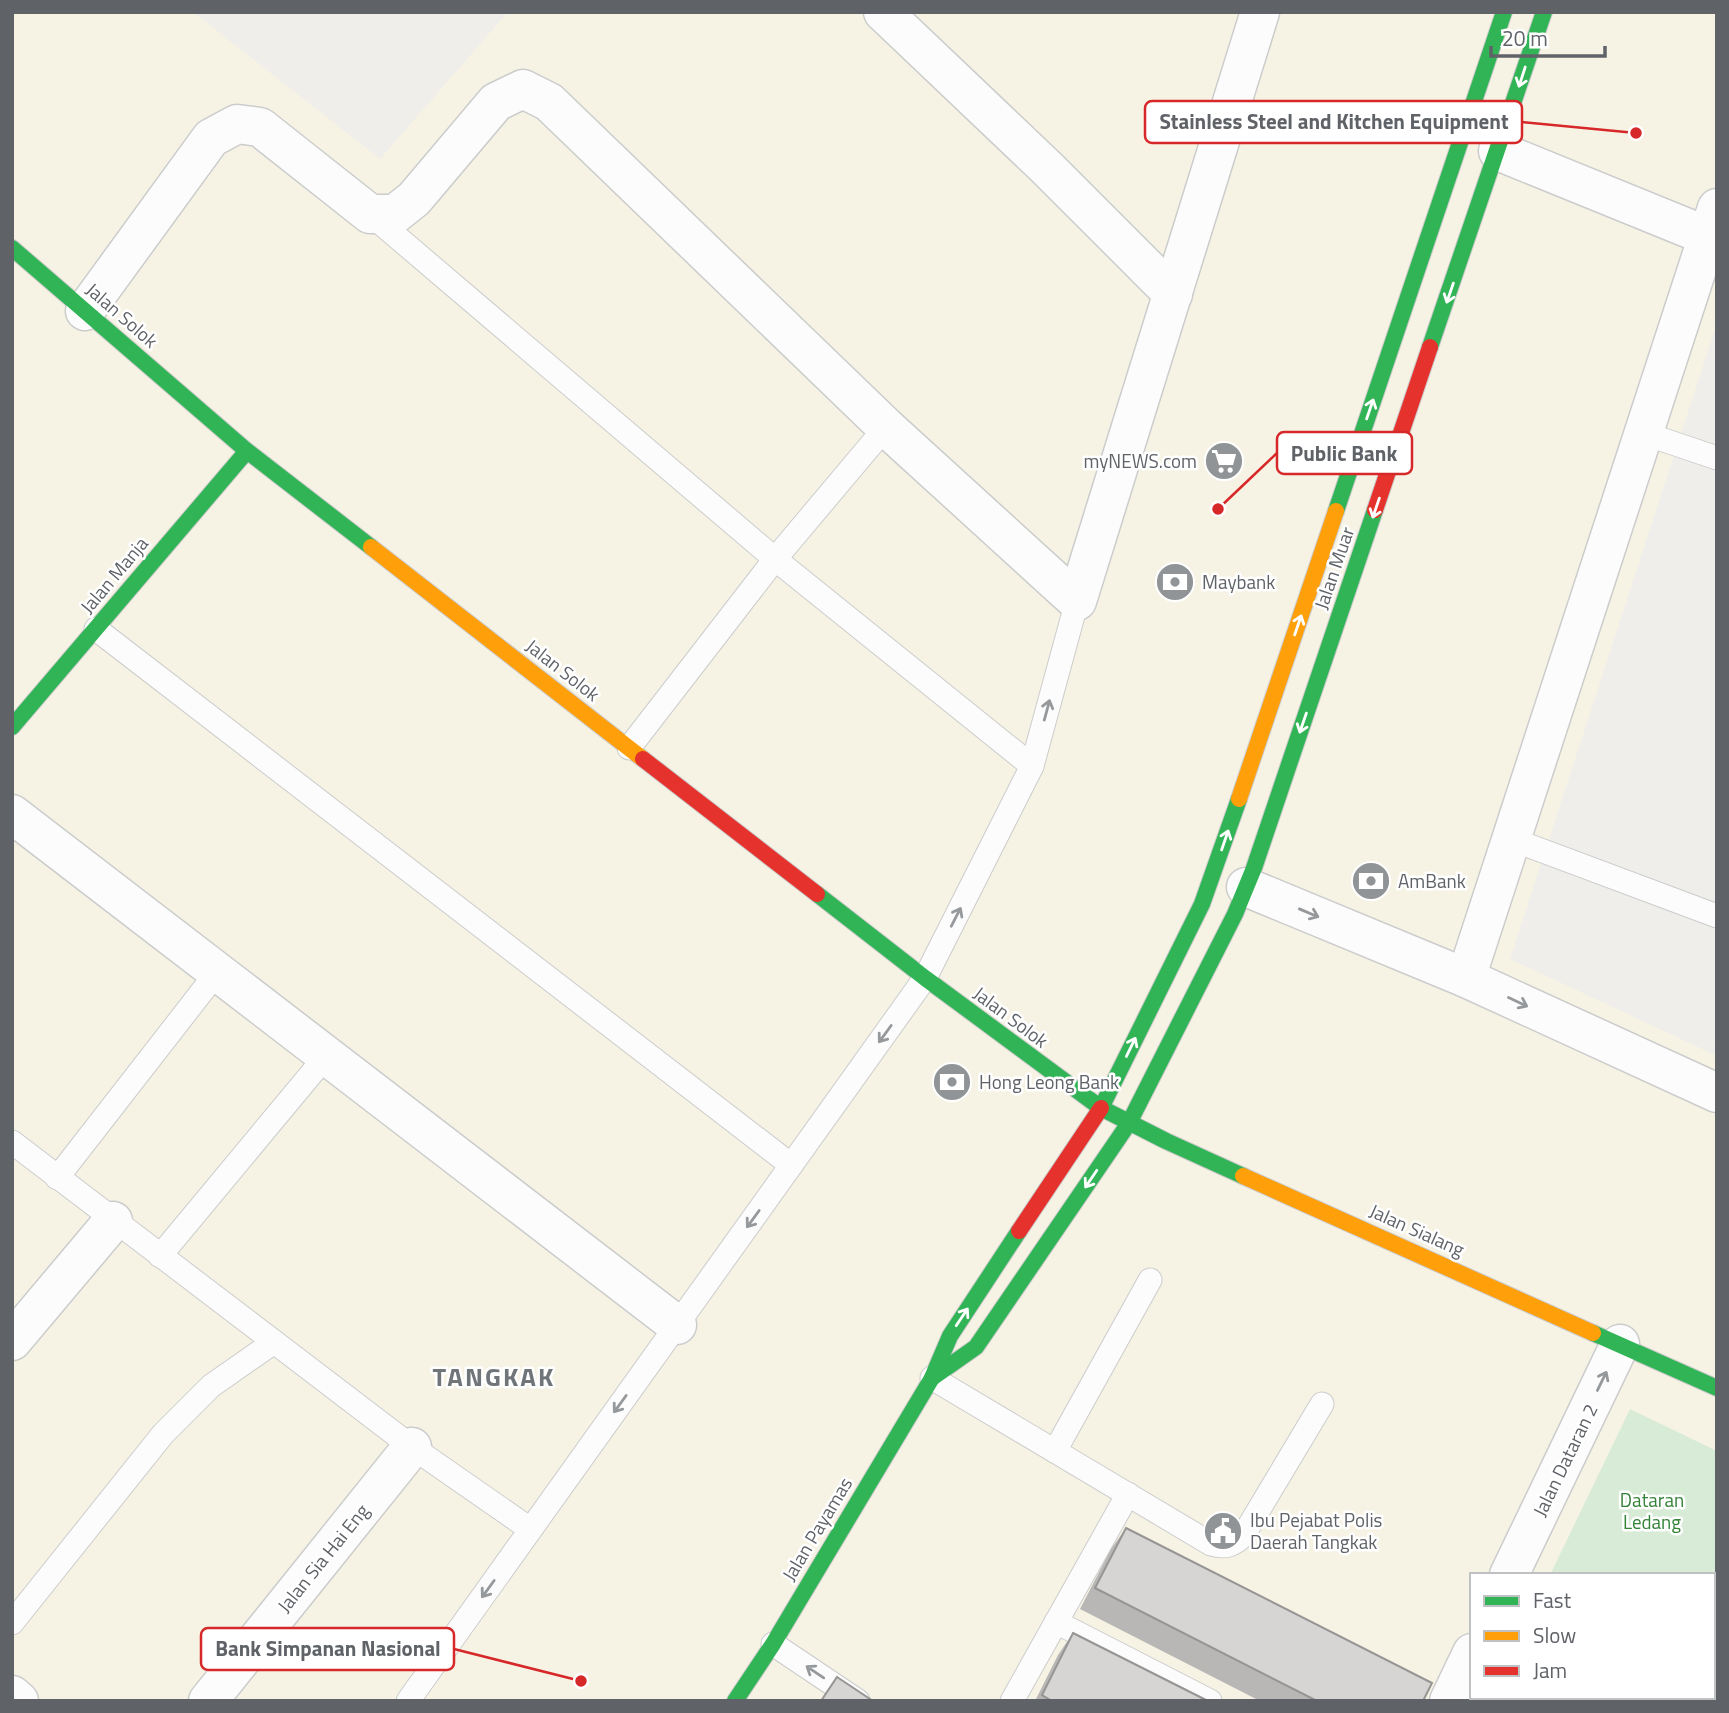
<svg xmlns="http://www.w3.org/2000/svg" width="1729" height="1713" font-family="'Titillium Web',sans-serif">
  <style>
    .commercial { fill: #f7f3e4; fill-rule: evenodd }
    .green { fill: #d8ebd6 }
    .lines { fill: none; stroke-linecap: round; stroke-linejoin: round }
    .lane-casing { stroke: #cbcccc; stroke-width: 25 }
    .street-casing { stroke: #cbcccc; stroke-width: 41 }
    .fast-casing { stroke: #cacacb; stroke-width: 18 }
    .slow-casing { stroke: #cacacb; stroke-width: 18 }
    .jam-casing { stroke: #cacacb; stroke-width: 18 }
    .lane { stroke: #fdfcfc; stroke-width: 23 }
    .street { stroke: #fdfcfc; stroke-width: 38 }
    .fast { stroke: #30b455; stroke-width: 16 }
    .slow { stroke: #ff9f0a; stroke-width: 16 }
    .jam { stroke: #e5322d; stroke-width: 16 }
    .wall { fill: #b8b7b5 }
    .building { fill: #d6d5d3; stroke: #969594; stroke-width: 2 }
    .oneway { stroke: #fff }
    .oneway2 { stroke: #96999c }
    .labels { text-anchor: middle; stroke-width: 5; stroke-linejoin: round; paint-order: stroke }
    .street-label { font-size: 19px; fill: #5f6368; stroke: #fff }
    .poi-label { font-size: 19px; fill: #5f6368; stroke: #fff; text-anchor: start }
    .park-label { font-size: 19px; fill: #348238; stroke: #fff }
    .district-label { font-size: 26px; font-weight: bold; letter-spacing: 2px; fill: #70757a; stroke: #fff }
    .leader { fill: none; stroke: #d62828; stroke-width: 2.5 }
    .callout-dot { fill: #d62828; stroke: #fff; stroke-width: 2.5 }
    .callout { fill: #fff; stroke: #d62828; stroke-width: 2.5 }
    .callout-label { font-size: 21px; text-anchor: middle; font-weight: bold; fill: #5f6368 }
  </style>
  <rect width="100%" height="100%" fill="#efeeea"/>
  <!-- commercial -->
  <path class="commercial" d="M12,12h181l187,147 128,-147h1209v311l-207,636 207,97v645h-1705zM1472,1575h241v122h-241z"/>
  <!-- green -->
  <path class="green" d="M1630,1409l87,42v250h-228l1,-4h223v-122h-163z"/>
  <g class="lines">
    <!-- lane casing -->
    <g class="lane-casing">
      <g id="lane">
        <path d="M370,214l405,345 257,207"/>
        <path d="M1643,433l74,25"/>
        <path d="M96,629l695,536"/>
        <path d="M629,748l146,-189 111,-132"/>
        <path d="M1511,839l206,77"/>
        <path d="M12,1142l400,305 118,82"/>
        <path d="M57,1178l161,-207"/>
        <path d="M160,1256l167,-201"/>
        <path d="M932,1378l279,166c14,4 21,2 32,-8l79,-132"/>
        <path d="M1055,1451l95,-171"/>
        <path d="M1056,1622l154,79"/>
        <path d="M12,1623l151,-189 48,-48 63,-44"/>
        <path d="M773,1644l85,57"/>
        <path d="M408,1701l517,-723 107,-212 45,-165"/>
        <path d="M1012,1701l116,-207"/>
      </g>
    </g>
    <!-- street casing -->
    <g class="street-casing">
      <g id="street">
        <path d="M883,12l163,155 127,127"/>
        <path d="M1498,151l209,85"/>
        <path d="M85,311l126,-173 26,-14 23,3 110,87h25l19,-15 82,-97 27,-13 26,13 337,325 191,174 183,-589"/>
        <path d="M12,814l665,511"/>
        <path d="M1246,887l220,91 251,115"/>
        <path d="M1466,978l251,-770"/>
        <path d="M12,1341l101,-120"/>
        <path d="M1509,1575l111,-231"/>
        <path d="M12,1695l7,6"/>
        <path d="M208,1701l204,-254"/>
        <path d="M1449,1701l23,-48"/>
      </g>
    </g>
    <!-- fast casing -->
    <g class="fast-casing">
      <g id="fast">
        <path d="M12,248l235,203 124,96"/>
        <path d="M1430,347l114,-335"/>
        <path d="M1336,511l168,-499"/>
        <path d="M12,727l235,-276"/>
        <path d="M1239,799l-37,105 -101,204 65,33 77,35"/>
        <path d="M817,894l108,84 176,130"/>
        <path d="M1129,1123l106,-209 19,-46 121,-358"/>
        <path d="M1593,1333l124,55"/>
        <path d="M932,1378l44,-31 153,-224"/>
        <path d="M735,1701l38,-57 159,-266 18,-42 69,-105"/>
      </g>
    </g>
    <!-- slow casing -->
    <g class="slow-casing">
      <g id="slow">
        <path d="M371,547l272,212"/>
        <path d="M1239,799l97,-288"/>
        <path d="M1243,1176l350,157"/>
      </g>
    </g>
    <!-- jam casing -->
    <g class="jam-casing">
      <g id="jam">
        <path d="M1375,510l55,-163"/>
        <path d="M643,759l174,135"/>
        <path d="M1019,1231l82,-123"/>
      </g>
    </g>
    <!-- lane -->
    <use href="#lane" class="lane"/>
    <!-- street -->
    <use href="#street" class="street"/>
    <!-- fast -->
    <use href="#fast" class="fast"/>
    <!-- slow -->
    <use href="#slow" class="slow"/>
    <!-- jam -->
    <use href="#jam" class="jam"/>
  </g>
  <!-- wall -->
  <g class="wall">
    <path d="M1126,1528l297,173h-163l-180,-92 31,-60z"/>
    <path d="M1073,1633l135,68h-173l23,-46z"/>
  </g>
  <!-- building -->
  <g class="building">
    <path d="M1126,1528l306,155 -9,18h-106l-222,-113z"/>
    <path d="M1073,1633l135,68h-156l-10,-6z"/>
    <path d="M837,1677l36,24h-52z"/>
  </g>
  <!-- one-way arrows -->
  <defs><path id="oneway-shaft" d="M-6 0H5M1.5-3L5.5 0L1.5 3" fill="none" stroke-width="1.6" stroke-linecap="round" stroke-linejoin="round" transform="scale(1.75)"/></defs>
  <g class="oneway">
    <use href="#oneway-shaft" transform="translate(1522 77) rotate(108)"/>
    <use href="#oneway-shaft" transform="translate(1450 293) rotate(109)"/>
    <use href="#oneway-shaft" transform="translate(1370 409) rotate(-71)"/>
    <use href="#oneway-shaft" transform="translate(1376 508) rotate(109)"/>
    <use href="#oneway-shaft" transform="translate(1298 625) rotate(-71)"/>
    <use href="#oneway-shaft" transform="translate(1303 723) rotate(109)"/>
    <use href="#oneway-shaft" transform="translate(1225 840) rotate(-71)"/>
    <use href="#oneway-shaft" transform="translate(1131 1047) rotate(-64)"/>
    <use href="#oneway-shaft" transform="translate(1091 1179) rotate(124)"/>
    <use href="#oneway-shaft" transform="translate(962 1317) rotate(-56)"/>
  </g>
  <g class="oneway2">
    <use href="#oneway-shaft" transform="translate(1047 710) rotate(-75)"/>
    <use href="#oneway-shaft" transform="translate(1309 913) rotate(23)"/>
    <use href="#oneway-shaft" transform="translate(956 917) rotate(-63)"/>
    <use href="#oneway-shaft" transform="translate(1518 1002) rotate(25)"/>
    <use href="#oneway-shaft" transform="translate(885 1034) rotate(126)"/>
    <use href="#oneway-shaft" transform="translate(753 1219) rotate(126)"/>
    <use href="#oneway-shaft" transform="translate(1602 1381) rotate(-64)"/>
    <use href="#oneway-shaft" transform="translate(620 1404) rotate(126)"/>
    <use href="#oneway-shaft" transform="translate(488 1589) rotate(126)"/>
    <use href="#oneway-shaft" transform="translate(815 1672) rotate(-146)"/>
  </g>
  <!-- icons -->
  <defs>
    <g id="supermarket-disc" transform="scale(2.0125)"><circle r="9.5" fill="#919496" stroke="#fff"/><path d="M-6-5.5h2.5l.6 2H6L4.5 2H-2.5L-4.4-4H-6ZM-1.5 3.2a1.3 1.3 0 1 0 .1 0ZM3 3.2a1.3 1.3 0 1 0 .1 0Z" fill="#fff"/></g>
    <g id="bank-disc" transform="scale(2.0125)"><circle r="9.5" fill="#919496" stroke="#fff"/><path d="M-6-4H6V4H-6ZM0-2.3a2.3 2.3 0 1 0 0 4.6a2.3 2.3 0 1 0 0-4.6Z" fill="#fff"/></g>
    <g id="civic-disc" transform="scale(2.0125)"><circle r="9.5" fill="#919496" stroke="#fff"/><path d="M-.6-6.5H3V-4.5H.6V-3L4-1V1h2V6H-6V1h2V-1L-.6-3ZM-1.2 2.5V6h2.4V2.5Z" fill="#fff"/></g>
  </defs>
  <g fill-rule="evenodd">
    <use href="#supermarket-disc" x="1224" y="461"/>
    <use href="#bank-disc" x="1175" y="582"/>
    <use href="#bank-disc" x="1371" y="881"/>
    <use href="#bank-disc" x="952" y="1082"/>
    <use href="#civic-disc" x="1223" y="1531"/>
  </g>
  <g class="labels">
    <!-- street labels -->
    <g class="street-label">
      <text transform="translate(122 315) rotate(41)" y="7">Jalan Solok</text>
      <text transform="translate(1334 568) rotate(-71)" y="7">Jalan Muar</text>
      <text transform="translate(114 575) rotate(-50)" y="7">Jalan Manja</text>
      <text transform="translate(563 670) rotate(38)" y="7">Jalan Solok</text>
      <text transform="translate(1011 1017) rotate(37)" y="7">Jalan Solok</text>
      <text transform="translate(1417 1230) rotate(24)" y="7">Jalan Sialang</text>
      <text transform="translate(1565 1460) rotate(-64)" y="7">Jalan Dataran 2</text>
      <text transform="translate(817 1529) rotate(-59)" y="7">Jalan Payamas</text>
      <text transform="translate(323 1558) rotate(-51)" y="7">Jalan Sia Hai Eng</text>
    </g>
    <!-- poi labels -->
    <g class="poi-label">
      <text x="1197" y="468" text-anchor="end">myNEWS.com</text>
      <text x="1202" y="589">Maybank</text>
      <text x="1398" y="888">AmBank</text>
      <text x="979" y="1089">Hong Leong Bank</text>
      <text x="1250" y="1527">Ibu Pejabat Polis<tspan x="1250" dy="22">Daerah Tangkak</tspan></text>
    </g>
    <!-- park labels -->
    <g class="park-label">
      <text x="1652" y="1507">Dataran<tspan x="1652" dy="22">Ledang</tspan></text>
    </g>
    <!-- district labels -->
    <g class="district-label">
      <text x="494" y="1386">TANGKAK</text>
    </g>
  </g>
  <!-- callouts -->
  <path class="leader" d="M1636 133L1522 122M1218 509L1277 453M581 1681L454 1649"/>
  <g class="callout-dot">
    <circle cx="1636" cy="133" r="7"/>
    <circle cx="1218" cy="509" r="7"/>
    <circle cx="581" cy="1681" r="7"/>
  </g>
  <g class="callout">
    <rect x="1145" y="101" width="377" height="42" rx="7"/>
    <rect x="1277" y="432" width="135" height="42" rx="7"/>
    <rect x="201" y="1628" width="253" height="42" rx="7"/>
  </g>
  <g class="callout-label">
    <text x="1334" y="129">Stainless Steel and Kitchen Equipment</text>
    <text x="1344" y="461">Public Bank</text>
    <text x="328" y="1656">Bank Simpanan Nasional</text>
  </g>
  <!-- border -->
  <rect width="1729" height="1713" fill="none" stroke="#5f6368" stroke-width="28"/>
  <!-- legend -->
  <rect x="1470" y="1573" width="245" height="126" fill="#ffffff" stroke="#bfc1c3" stroke-width="2"/>
  <rect x="1484" y="1596" width="35" height="10" fill="#30b455" stroke="#bfc1c3" stroke-width="2"/>
  <text x="1533" y="1608" font-size="21" fill="#5f6368">Fast</text>
  <rect x="1484" y="1631" width="35" height="10" fill="#ff9f0a" stroke="#bfc1c3" stroke-width="2"/>
  <text x="1533" y="1643" font-size="21" fill="#5f6368">Slow</text>
  <rect x="1484" y="1666" width="35" height="10" fill="#e5322d" stroke="#bfc1c3" stroke-width="2"/>
  <text x="1533" y="1678" font-size="21" fill="#5f6368">Jam</text>
  <!-- scale -->
  <path d="M1491 46v10h114v-10" fill="none" stroke="#5f6368" stroke-width="3.5"/>
  <text x="1502" y="46" font-size="21" fill="#5f6368" stroke="#ffffff" stroke-width="5" paint-order="stroke">20 m</text>
</svg>
